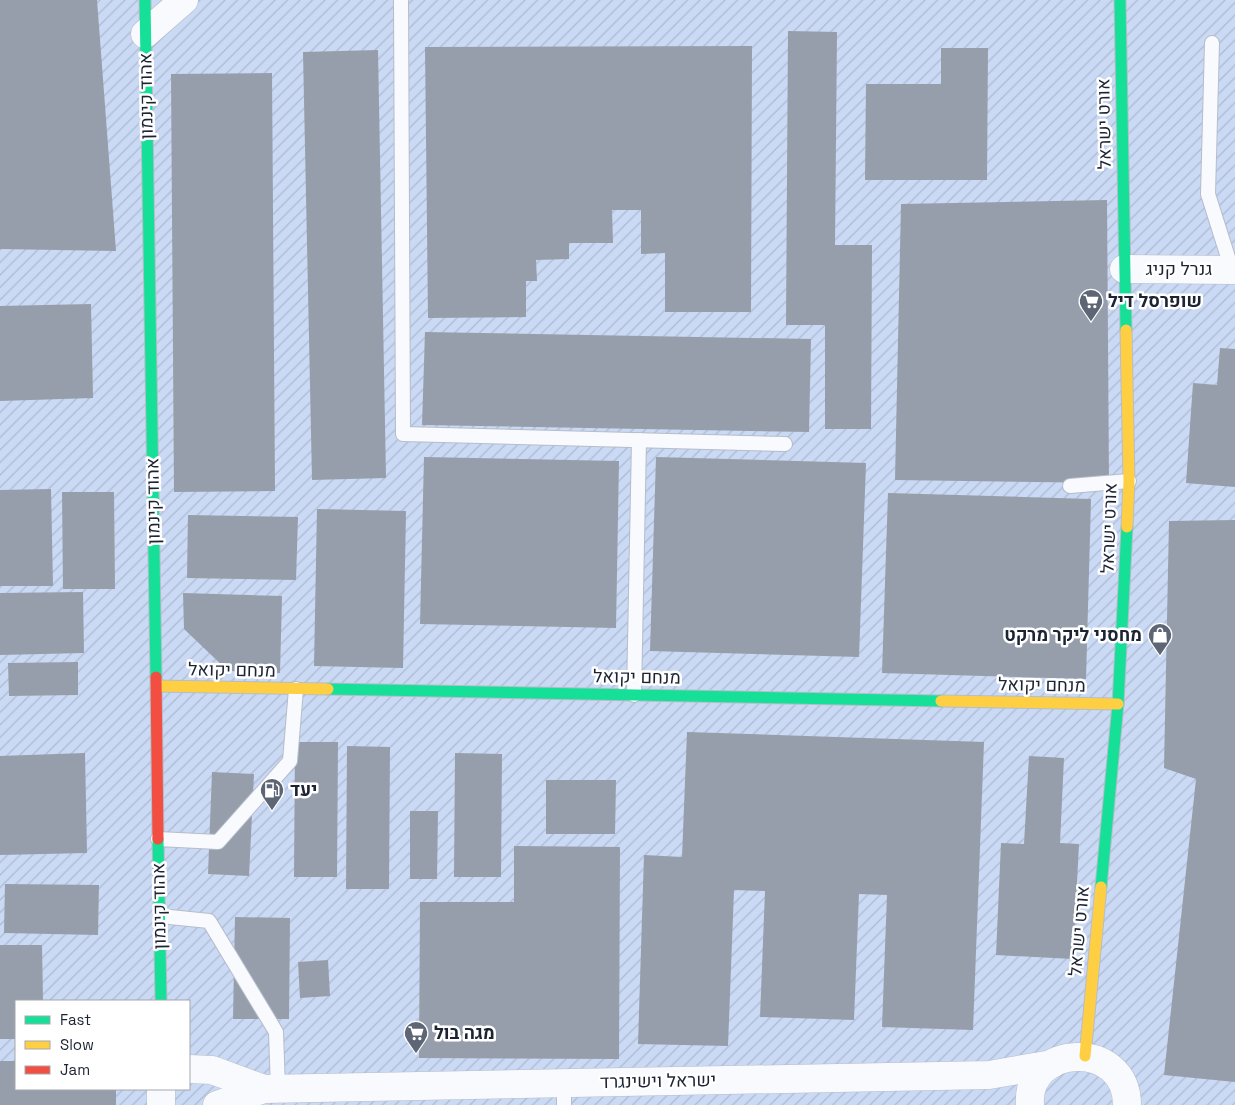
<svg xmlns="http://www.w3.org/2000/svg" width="1235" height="1105" font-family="'Space Grotesk',Heebo,sans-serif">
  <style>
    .industrial { fill: url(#industrial-furrows); fill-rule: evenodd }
    .building { fill: #979eab }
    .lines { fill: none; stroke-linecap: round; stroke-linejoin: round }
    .lane-casing { stroke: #b6bdcb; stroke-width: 16 }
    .street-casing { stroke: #b6bdcb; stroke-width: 29 }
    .fast-casing { stroke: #b6bdcb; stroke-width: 13 }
    .slow-casing { stroke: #b6bdcb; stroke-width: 13 }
    .jam-casing { stroke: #b6bdcb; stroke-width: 13 }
    .lane { stroke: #f9fafd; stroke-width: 14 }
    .street { stroke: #f9fafd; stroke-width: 28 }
    .fast { stroke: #16e098; stroke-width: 11 }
    .slow { stroke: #ffcf43; stroke-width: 11 }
    .jam { stroke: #f24e42; stroke-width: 11 }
    .labels { text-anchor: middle; stroke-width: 5; stroke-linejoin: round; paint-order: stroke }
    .street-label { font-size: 18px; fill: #1c2434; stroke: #fff }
    .poi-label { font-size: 18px; font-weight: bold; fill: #1c2434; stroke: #fff; text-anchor: start }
  </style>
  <defs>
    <pattern id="industrial-furrows" width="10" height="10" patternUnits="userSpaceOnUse" patternTransform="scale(1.25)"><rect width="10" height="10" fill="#cad9f4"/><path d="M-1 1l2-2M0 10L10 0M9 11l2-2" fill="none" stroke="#adbad2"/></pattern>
  </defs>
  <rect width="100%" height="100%" fill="#d9e1ef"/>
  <!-- industrial -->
  <path class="industrial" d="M0,0h1235v1105h-1235zM16,1001h173v88h-173z"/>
  <!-- building -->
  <g class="building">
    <path d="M0,0h97l19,251 -116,-2z"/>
    <path d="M788,31l49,1 -2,213h37l-1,184h-46v-104h-39z"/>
    <path d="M752,46l-1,266h-86v-59l-24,1v-44h-29l1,33h-44v16l-33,1 1,21h-11v36l-98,1 -3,-271z"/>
    <path d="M941,48h47l-1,132h-122l1,-96h75z"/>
    <path d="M378,50l8,428 -74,2 -9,-428z"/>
    <path d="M272,73l3,418 -101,1 -3,-418z"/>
    <path d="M1107,200l2,283 -214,-3 6,-276z"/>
    <path d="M91,304l2,94 -93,3v-95z"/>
    <path d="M425,332l386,7 -2,93 -387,-7z"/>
    <path d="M1220,348l15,1v138l-49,-4 7,-100 24,2z"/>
    <path d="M424,457l195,4 -3,167 -196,-4z"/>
    <path d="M656,457l210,6 -7,194 -209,-6z"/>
    <path d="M51,489l2,97h-53v-96z"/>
    <path d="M62,492h52l1,97h-52z"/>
    <path d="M888,493l203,6 -5,180 -204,-6z"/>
    <path d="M317,509l89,2 -3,157 -89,-2z"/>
    <path d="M188,515l110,2 -2,63 -109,-2z"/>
    <path d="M1235,520v562l-71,-7 32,-296 -32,-11 5,-247z"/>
    <path d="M83,592l1,61 -84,2v-62z"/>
    <path d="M183,593l99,3 -2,77 -52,-2 -44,-42z"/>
    <path d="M78,662v33l-69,1 -1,-33z"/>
    <path d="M687,732l297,10 -11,288 -91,-3 5,-132 -28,-1 -5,126 -94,-3 5,-126 -31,-1 -6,156 -90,-2 6,-189 38,2z"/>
    <path d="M295,742h43l-1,135h-43z"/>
    <path d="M347,746l43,1 -1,142h-43z"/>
    <path d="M85,753l2,100 -87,2v-99z"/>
    <path d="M455,753l47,1 -1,123h-47z"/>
    <path d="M1029,756l35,2 -4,85 19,1 -6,115 -77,-4 5,-112 23,1z"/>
    <path d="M212,772l42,2 -5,102 -41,-2z"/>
    <path d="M546,780h70l-1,54h-69z"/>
    <path d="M410,811h28l-1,68h-27z"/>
    <path d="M514,846l106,1 -1,212 -200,-1 1,-156h94z"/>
    <path d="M5,884l94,1 -1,50 -94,-2z"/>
    <path d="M235,917l55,1 -1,101h-56z"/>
    <path d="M0,945h42l1,56h-27v38h-16z"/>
    <path d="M328,960l2,36 -30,2 -2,-36z"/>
    <path d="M0,1061h16v28h100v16h-116z"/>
  </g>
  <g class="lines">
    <!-- lane casing -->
    <g class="lane-casing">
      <g id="lane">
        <path d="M401,0l2,434 382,10"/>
        <path d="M1212,43l-4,151 24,76"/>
        <path d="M1070,486l59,-5"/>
        <path d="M634,695l5,-255"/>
        <path d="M158,839l60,3 72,-81 6,-72"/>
        <path d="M160,916l49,5 67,111 2,57"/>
        <path d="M564,1105v-22"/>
      </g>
    </g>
    <!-- street casing -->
    <g class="street-casing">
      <g id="street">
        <path d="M145,34l39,-34"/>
        <path d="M1124,269l111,1"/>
        <path d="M189,1069l23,1 52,19"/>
        <path d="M161,1105v-16"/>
        <path d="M217,1105l47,-16 725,-14 63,-11"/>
        <path d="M1030,1105c-5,-61 97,-67 97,0"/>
      </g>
    </g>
    <!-- fast casing -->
    <g class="fast-casing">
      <g id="fast">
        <path d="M145,0l11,677"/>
        <path d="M1120,0l6,330"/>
        <path d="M328,689l613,12"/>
        <path d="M158,839l3,162"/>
        <path d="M1101,887l17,-183 9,-177"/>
      </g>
    </g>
    <!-- slow casing -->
    <g class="slow-casing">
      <g id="slow">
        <path d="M1126,330l3,151 -2,46"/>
        <path d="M156,686l172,3"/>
        <path d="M941,701l177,3"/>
        <path d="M1085,1056l16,-169"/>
      </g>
    </g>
    <!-- jam casing -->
    <g class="jam-casing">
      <path id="jam" d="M156,677l2,162"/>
    </g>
    <!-- lane -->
    <use href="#lane" class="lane"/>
    <!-- street -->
    <use href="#street" class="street"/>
    <!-- fast -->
    <use href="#fast" class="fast"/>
    <!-- slow -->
    <use href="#slow" class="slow"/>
    <!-- jam -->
    <use href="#jam" class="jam"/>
  </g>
  <!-- icons -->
  <defs>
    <g id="supermarket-pin" transform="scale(1.25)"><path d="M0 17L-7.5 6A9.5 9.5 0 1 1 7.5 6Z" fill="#5e6675" stroke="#fff"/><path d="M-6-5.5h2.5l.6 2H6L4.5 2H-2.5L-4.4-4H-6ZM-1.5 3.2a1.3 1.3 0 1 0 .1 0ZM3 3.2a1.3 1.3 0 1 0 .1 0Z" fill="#fff"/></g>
    <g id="shop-pin" transform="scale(1.25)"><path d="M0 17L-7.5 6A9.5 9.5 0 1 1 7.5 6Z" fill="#5e6675" stroke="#fff"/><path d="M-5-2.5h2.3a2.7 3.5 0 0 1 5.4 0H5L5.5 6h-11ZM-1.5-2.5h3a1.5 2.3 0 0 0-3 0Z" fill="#fff"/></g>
    <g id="fuel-pin" transform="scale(1.25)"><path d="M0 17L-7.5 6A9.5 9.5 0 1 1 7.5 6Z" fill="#5e6675" stroke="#fff"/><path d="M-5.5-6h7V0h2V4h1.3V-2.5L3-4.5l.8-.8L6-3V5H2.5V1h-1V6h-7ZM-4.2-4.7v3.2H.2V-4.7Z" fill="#fff"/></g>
  </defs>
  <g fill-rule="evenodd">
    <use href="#supermarket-pin" x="1091" y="301"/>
    <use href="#shop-pin" x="1160" y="635"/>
    <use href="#fuel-pin" x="272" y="790"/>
    <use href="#supermarket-pin" x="416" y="1033"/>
  </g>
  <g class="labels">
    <!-- street labels -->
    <g class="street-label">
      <text transform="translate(146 96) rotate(-91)" y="6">אהוד קינמון</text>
      <text transform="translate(1104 124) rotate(-91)" y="6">אורט ישראל</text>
      <text x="1179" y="275">גנרל קניג</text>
      <text transform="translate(153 501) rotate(-91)" y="6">אהוד קינמון</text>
      <text transform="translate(1109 528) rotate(-88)" y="6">אורט ישראל</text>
      <text transform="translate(232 670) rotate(1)" y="6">מנחם יקואל</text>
      <text transform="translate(637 677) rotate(1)" y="6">מנחם יקואל</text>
      <text transform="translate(1042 685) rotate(1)" y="6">מנחם יקואל</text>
      <text transform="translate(159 906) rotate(-91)" y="6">אהוד קינמון</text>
      <text transform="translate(1079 931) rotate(-85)" y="6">אורט ישראל</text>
      <text transform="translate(658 1081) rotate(-1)" y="6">ישראל וישינגרד</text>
    </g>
    <!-- poi labels -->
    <g class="poi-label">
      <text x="1108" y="307">שופרסל דיל</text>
      <text x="1142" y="641" text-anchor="end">מחסני ליקר מרקט</text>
      <text x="290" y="796">יעד</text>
      <text x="434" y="1039">מגה בול</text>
    </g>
  </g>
  <!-- legend -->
  <rect x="15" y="1000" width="175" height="90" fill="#ffffff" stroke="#a4a7ae"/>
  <rect x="25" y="1016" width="25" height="8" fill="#16e098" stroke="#a4a7ae"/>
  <text x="60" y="1025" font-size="15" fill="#1c2434">Fast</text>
  <rect x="25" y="1041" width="25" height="8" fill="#ffcf43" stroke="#a4a7ae"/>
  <text x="60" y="1050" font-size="15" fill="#1c2434">Slow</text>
  <rect x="25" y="1066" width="25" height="8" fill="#f24e42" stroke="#a4a7ae"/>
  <text x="60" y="1075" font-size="15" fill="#1c2434">Jam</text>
</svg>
